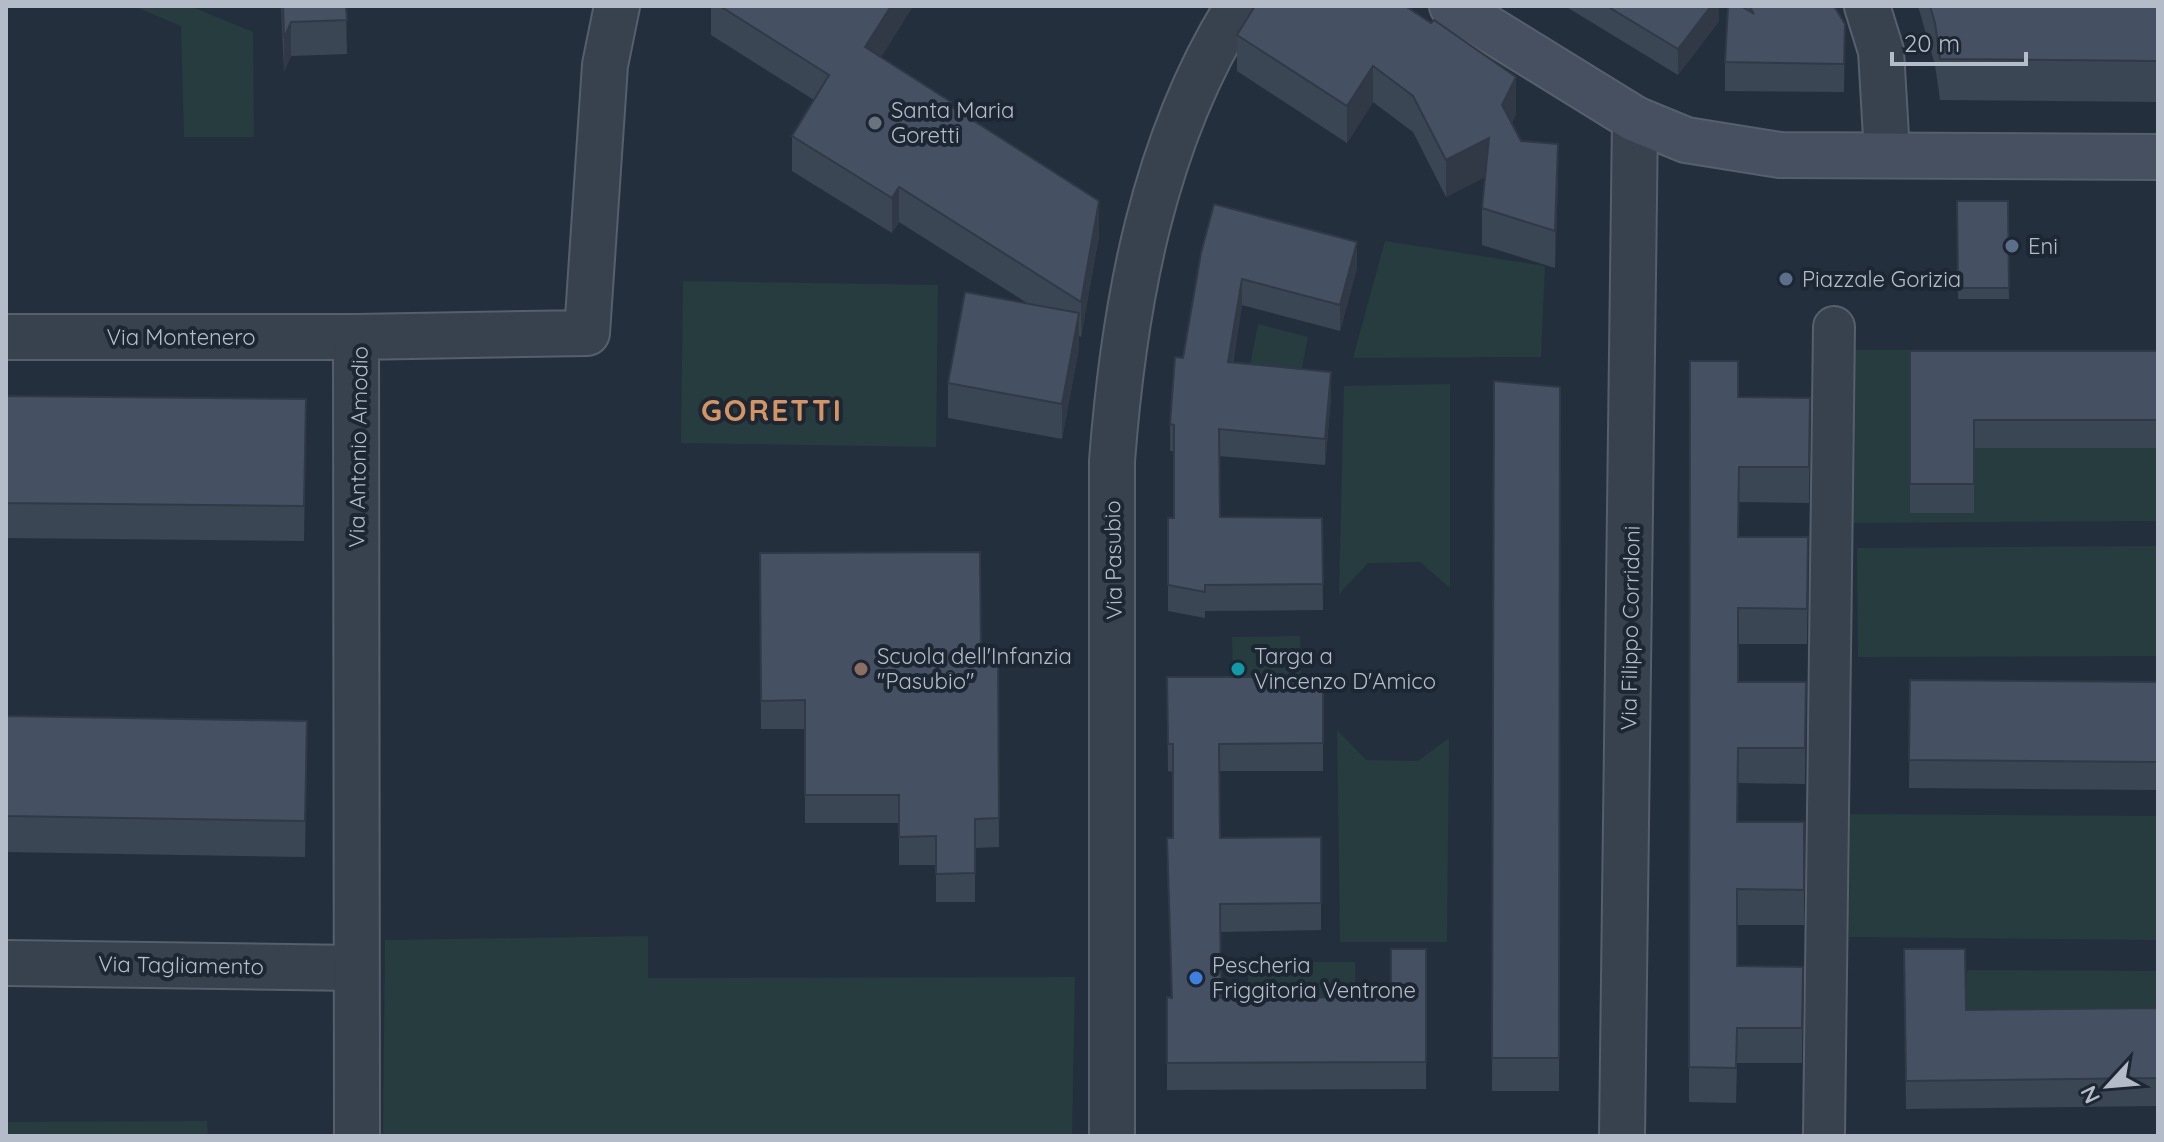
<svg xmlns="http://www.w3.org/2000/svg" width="2164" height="1142" font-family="Quicksand,sans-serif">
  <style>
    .green { fill: #263c3f }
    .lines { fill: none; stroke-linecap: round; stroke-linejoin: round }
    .pedestrian-casing { stroke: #565f6c; stroke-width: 44 }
    .minor-casing { stroke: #565f6c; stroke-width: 48 }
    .secondary-casing { stroke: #565f6c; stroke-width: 48 }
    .pedestrian { stroke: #38414e; stroke-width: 40 }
    .minor { stroke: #38414e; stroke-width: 44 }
    .secondary { stroke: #465061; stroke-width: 44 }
    .wall { fill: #3b4654 }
    .shaded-wall { fill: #303945 }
    .building { fill: #455162; stroke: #303945; stroke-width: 2 }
    .worship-dot { fill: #6b7280; stroke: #1d2633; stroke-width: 3 }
    .service-dot { fill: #5c6f8a; stroke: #1d2633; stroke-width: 3 }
    .education-dot { fill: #8d6e63; stroke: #1d2633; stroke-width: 3 }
    .culture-dot { fill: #0f9aa8; stroke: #1d2633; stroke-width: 3 }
    .shop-dot { fill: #3f7fe0; stroke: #1d2633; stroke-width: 3 }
    .labels { text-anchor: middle; stroke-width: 8; stroke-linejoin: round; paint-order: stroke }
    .poi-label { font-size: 22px; fill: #b4bcc9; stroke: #1d2633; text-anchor: start }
    .street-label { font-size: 22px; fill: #b4bcc9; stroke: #1d2633 }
    .district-label { font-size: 30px; font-weight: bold; letter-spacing: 2px; fill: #d59563; stroke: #1d2633 }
  </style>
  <rect width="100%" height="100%" fill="#242f3e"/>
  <!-- green -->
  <g class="green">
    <path d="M133,6h57l63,26 1,105h-70l-3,-111z"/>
    <path d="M1385,241l160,25 -4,91 -188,1z"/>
    <path d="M683,281l255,4 -2,162 -255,-4z"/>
    <path d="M1258,324l50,13 -8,41 -51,-7z"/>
    <path d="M1841,350h317v171l-316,2z"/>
    <path d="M1450,384v204l-30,-26 -52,1 -29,31 5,-208z"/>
    <path d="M2158,546v110l-300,1 -1,-109z"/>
    <path d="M1300,636l1,41 -68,1 -1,-41z"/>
    <path d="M1337,730l29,30 52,1 31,-23 -2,204h-107z"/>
    <path d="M1850,814l308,2v124l-309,-3z"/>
    <path d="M648,936v42l427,-1 -3,156 -3,3h-686l2,-196z"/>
    <path d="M1248,962h107l1,42 -108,1z"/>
    <path d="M1968,970l190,1v66l-192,2 -1,-62z"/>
    <path d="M207,1121l1,15h-202v-14z"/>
  </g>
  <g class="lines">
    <!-- pedestrian casing -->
    <g class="pedestrian-casing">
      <path id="pedestrian" d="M1824,1136l10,-809"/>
    </g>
    <!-- minor casing -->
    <g class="minor-casing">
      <g id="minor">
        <path d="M1867,6l14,45 6,103"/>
        <path d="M6,337h350"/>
        <path d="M6,963l350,5"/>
        <path d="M357,1136l-1,-799 231,-4 18,-268 12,-59"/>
        <path d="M1112,1136v-675c12,-157 41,-320 126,-455"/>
        <path d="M1622,1136l13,-1017"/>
      </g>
    </g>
    <!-- secondary casing -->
    <g class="secondary-casing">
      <path id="secondary" d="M1452,6l183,113 51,21 94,15 378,2"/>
    </g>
    <!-- pedestrian -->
    <use href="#pedestrian" class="pedestrian"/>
    <!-- minor -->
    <use href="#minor" class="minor"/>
    <!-- secondary -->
    <use href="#secondary" class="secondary"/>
  </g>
  <!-- wall -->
  <g class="wall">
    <path d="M281,6h65l1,48 -56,2 -7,16z"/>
    <path d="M711,6h202l-32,51 70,49 148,130 -18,101 -2,-1v12l-17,91 -114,-21v-35l79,-80 -128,-81 -7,11 -100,-62v-35l22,-36 -103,-65z"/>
    <path d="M1255,6l261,108 -4,9 9,18 37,40 -3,87 -73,-23v-37l3,-31 -39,20 -33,-65 -40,-30 -26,41 -110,-72v-36z"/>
    <path d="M1565,6h154v15l-41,54z"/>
    <path d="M1728,6h106l11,18 -1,68 -119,-1v-29z"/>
    <path d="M1918,6h240v96l-218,-2 -5,-35z"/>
    <path d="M1957,201h51l1,98h-51z"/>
    <path d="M1201,253l156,15 -17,63 -98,-26 -9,58 98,35 -6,67 -106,-9 1,61 102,1 1,92 -118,1v7l-37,-7v-93h6v-67h-4v-27l13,-66z"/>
    <path d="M1910,351h248v97h-184v65h-64z"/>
    <path d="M1690,361l48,36 72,1 -1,105 -70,-1 -1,35h70l-1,107h-69v38h68l-1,102 -67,-1 -1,39h67v103h-67v41l66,1 -1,96h-65l-1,40 -47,-1z"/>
    <path d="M1494,381l66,6 -1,704h-67z"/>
    <path d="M6,396l300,3 -2,142 -298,-3z"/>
    <path d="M760,553l221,98h17l1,196 -24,1v54h-39v-37h-37v-42h-94v-94h-44z"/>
    <path d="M1167,677h156v94h-104l1,67 101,-1v93l-101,2 1,66 170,-1 35,-48v140l-259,1v-93l5,1 -5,-160h6v-66l-5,-1z"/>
    <path d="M1910,680l248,2v108l-249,-2z"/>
    <path d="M6,716l301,5 -2,136 -299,-5z"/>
    <path d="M1904,949l62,61 192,-2v98l-252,3z"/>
  </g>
  <!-- shaded-wall -->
  <g class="shaded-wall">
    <path d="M891,6h22l-48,77v-36z"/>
    <path d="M1711,6h8v15l-41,54v-26z"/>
    <path d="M291,22v34l-7,16v-34z"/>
    <path d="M1373,66v36l-26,41v-37z"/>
    <path d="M1516,77v37l-14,28v-37z"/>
    <path d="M1489,138v37l-43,22v-37z"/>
    <path d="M1558,144v37l-3,87v-37z"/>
    <path d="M899,187v35l-7,11v-35z"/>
    <path d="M1099,201v35l-18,101v-35z"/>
    <path d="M1357,242v26l-17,63v-26z"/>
    <path d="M1242,279v26l-14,83v-26z"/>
    <path d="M1079,313v35l-17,91v-35z"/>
    <path d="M1331,372v26l-6,67v-26z"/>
  </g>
  <!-- building -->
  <g class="building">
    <path d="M283,6h63l1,14 -56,2 -7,16z"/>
    <path d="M720,6h171l-26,41 86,55 -2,3 150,96 -18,101 -182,-115 -7,11 -100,-62 37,-61z"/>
    <path d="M1255,6h150l26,17 3,-3 82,57 -14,28 19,36 37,3 -3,87 -73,-23 7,-70 -43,22 -33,-64 -40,-30 -26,40 -110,-71z"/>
    <path d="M1607,6h104l-33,43z"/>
    <path d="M1728,6h13l13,8 -5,-8h85l11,18 -1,40 -119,-2z"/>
    <path d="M1930,6h228v55l-218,-2 -5,-36z"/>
    <path d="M1957,201h51l1,87h-51z"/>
    <path d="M1214,204l143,38 -17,63 -98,-26 -14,83 103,10 -6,67 -106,-10 1,88 102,1 1,66 -118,1v7l-37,-7v-67h6v-93l-4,-1 5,-67 8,1 18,-105z"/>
    <path d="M965,292l114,21 -17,91 -114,-21z"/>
    <path d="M1910,351h248v69h-184v64h-64z"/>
    <path d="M1690,361h48v36l72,1 -1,69h-70l-1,70h70l-1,72 -69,-1v74h68l-1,66h-67l-1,74h67v68l-67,-1v77l66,1 -1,61h-65l-1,40 -47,-1z"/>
    <path d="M1494,381l66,6 -1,671h-67z"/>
    <path d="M6,396l300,3 -2,107 -298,-3z"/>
    <path d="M980,552l1,99h17l1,167 -24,1v54l-39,1v-38l-37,1v-42h-94v-95l-44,1 -1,-148z"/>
    <path d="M1167,677h156v66l-104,1 1,94 101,-1v66l-101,1 1,94 170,-1v-48h35v113l-259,1v-66l5,1 -5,-160h6v-94h-5z"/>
    <path d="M1910,680l248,2v80l-249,-2z"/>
    <path d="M6,716l301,5 -2,100 -299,-5z"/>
    <path d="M1904,949h61l1,61 192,-2v70l-252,3z"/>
  </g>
  <!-- markers -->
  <circle class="worship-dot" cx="875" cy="123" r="8"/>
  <g class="service-dot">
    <circle cx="2012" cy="246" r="8"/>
    <circle cx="1786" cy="279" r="8"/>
  </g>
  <circle class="education-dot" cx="861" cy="669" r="8"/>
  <circle class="culture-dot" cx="1238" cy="669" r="8"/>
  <circle class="shop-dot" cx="1196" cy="978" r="8"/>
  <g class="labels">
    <!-- poi labels -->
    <g class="poi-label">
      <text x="891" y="118">Santa Maria<tspan x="891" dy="25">Goretti</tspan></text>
      <text x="2028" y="254">Eni</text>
      <text x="1802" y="287">Piazzale Gorizia</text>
      <text x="877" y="664">Scuola dell'Infanzia<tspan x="877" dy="25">"Pasubio"</tspan></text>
      <text x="1254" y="664">Targa a<tspan x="1254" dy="25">Vincenzo D'Amico</tspan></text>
      <text x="1212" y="973">Pescheria<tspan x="1212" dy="25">Friggitoria Ventrone</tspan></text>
    </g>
    <!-- street labels -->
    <g class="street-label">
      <text x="181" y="345">Via Montenero</text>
      <text transform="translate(358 447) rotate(-89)" y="8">Via Antonio Amodio</text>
      <text transform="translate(1113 560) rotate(-91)" y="8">Via Pasubio</text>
      <text transform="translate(1630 628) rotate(-89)" y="8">Via Filippo Corridoni</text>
      <text transform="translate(181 965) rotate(1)" y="8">Via Tagliamento</text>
    </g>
    <!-- district labels -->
    <g class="district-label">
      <text x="772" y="421">GORETTI</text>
    </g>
  </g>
  <!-- border -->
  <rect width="2164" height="1142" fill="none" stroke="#b4bcc9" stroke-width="16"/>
  <!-- north arrow -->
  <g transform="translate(2108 1086) rotate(244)" stroke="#1d2633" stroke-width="6" paint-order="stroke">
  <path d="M0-6L14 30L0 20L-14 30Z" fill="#b4bcc9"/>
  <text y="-12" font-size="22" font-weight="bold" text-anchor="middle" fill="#b4bcc9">N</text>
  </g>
  <!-- scale -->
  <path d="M1892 52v12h134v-12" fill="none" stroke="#b4bcc9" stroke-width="4"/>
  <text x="1904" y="52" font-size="24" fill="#b4bcc9" stroke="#1d2633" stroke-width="6" paint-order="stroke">20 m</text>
</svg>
